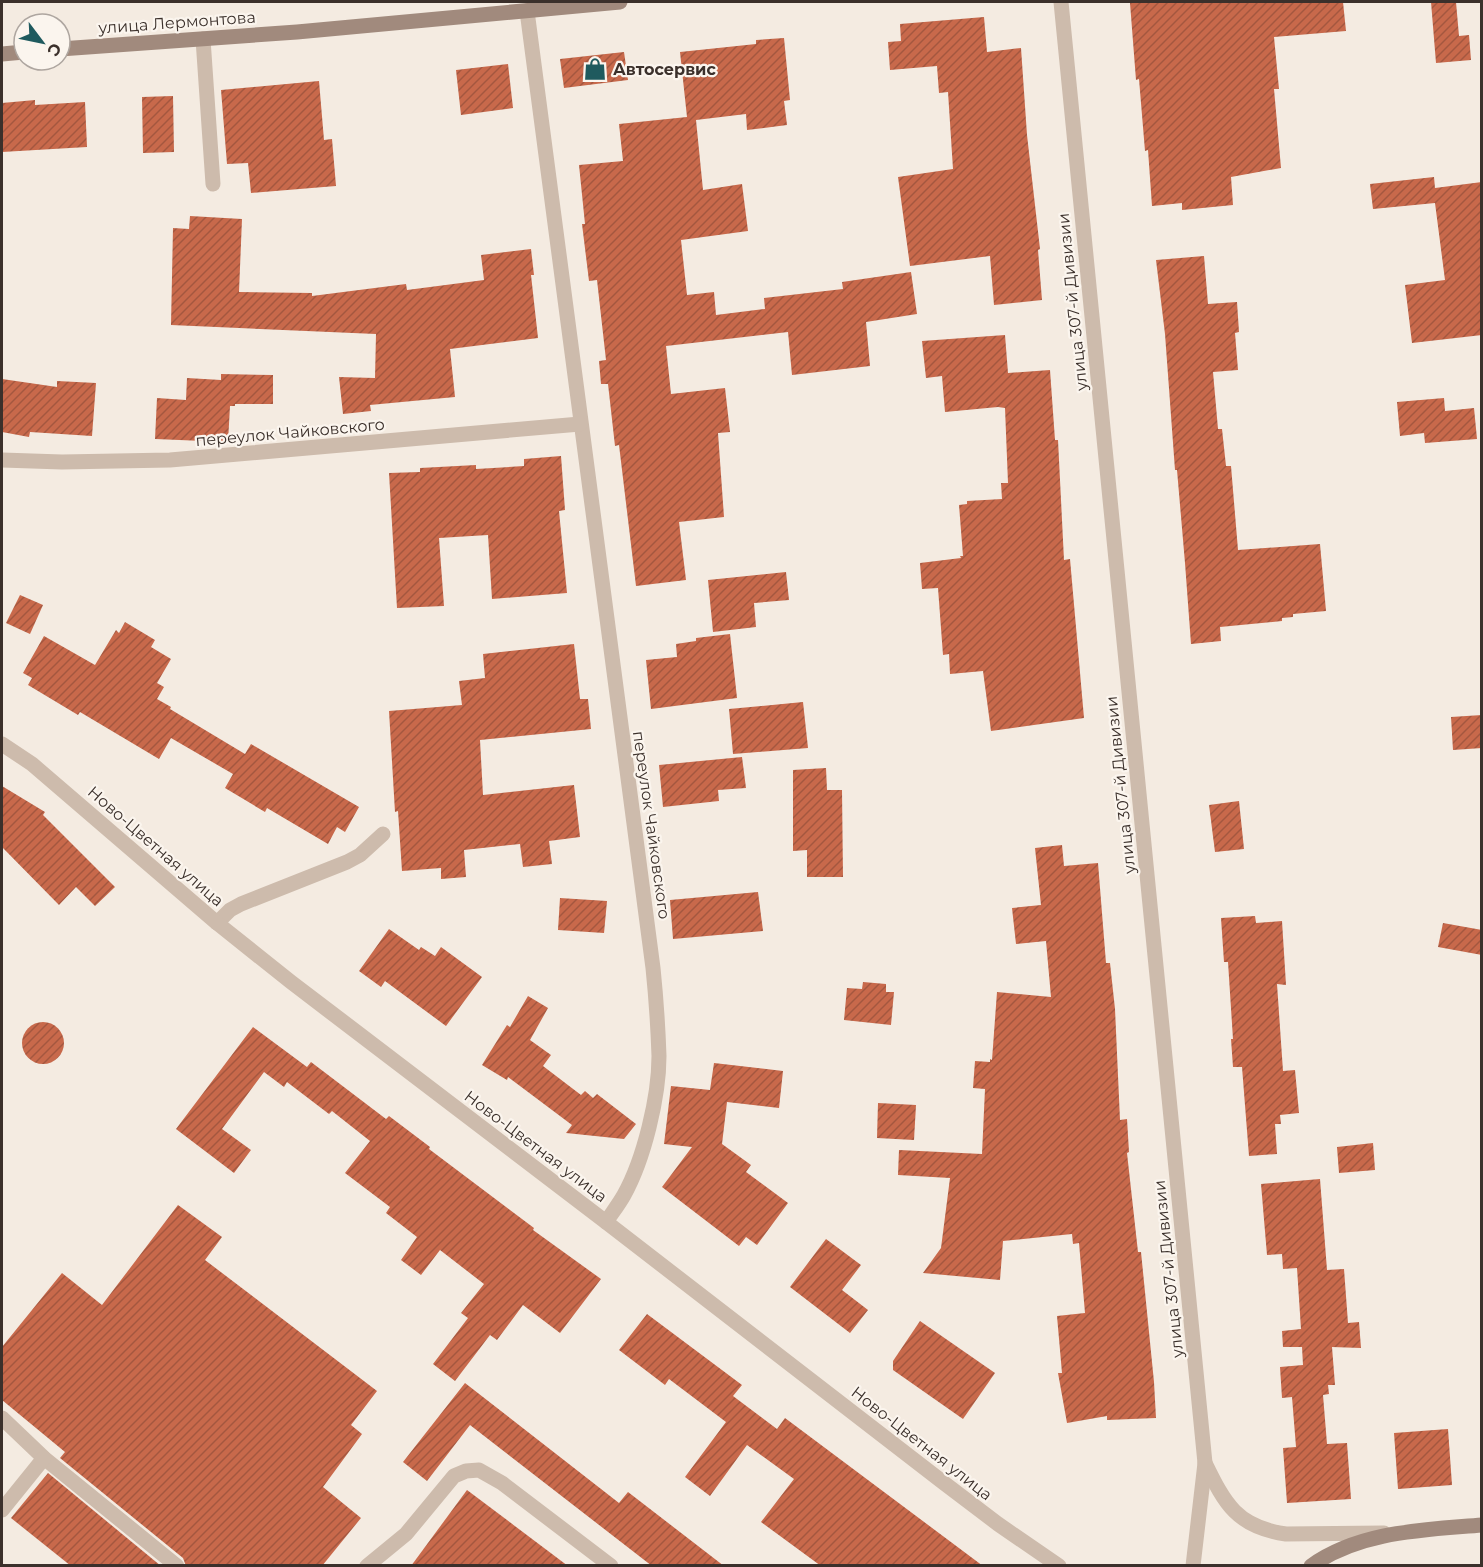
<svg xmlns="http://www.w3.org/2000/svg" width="1483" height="1567" font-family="Montserrat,sans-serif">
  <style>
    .building { fill: url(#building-hatch) }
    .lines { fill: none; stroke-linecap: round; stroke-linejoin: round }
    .lane { stroke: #cdbbac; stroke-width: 15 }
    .street { stroke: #cdbbac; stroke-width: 15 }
    .secondary { stroke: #a18a7d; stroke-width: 15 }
    .labels { text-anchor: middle; stroke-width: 4.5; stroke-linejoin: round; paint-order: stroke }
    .street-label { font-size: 16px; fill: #3b302b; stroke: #fbf5ee }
    .poi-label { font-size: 16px; font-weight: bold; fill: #3b302b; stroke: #fbf5ee; text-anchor: start }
  </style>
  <defs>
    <pattern id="building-hatch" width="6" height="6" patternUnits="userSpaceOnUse" patternTransform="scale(1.5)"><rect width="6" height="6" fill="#c8694b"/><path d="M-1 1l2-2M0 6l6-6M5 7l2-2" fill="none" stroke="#a4573f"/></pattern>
  </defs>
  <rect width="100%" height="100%" fill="#f4ebe1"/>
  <!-- building -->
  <g class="building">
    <path d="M1145,2h198l3,29 -72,6 5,52h-5l7,79 -50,9 2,28 -51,5v-7l-30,3 -4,-56 -3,1 -6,-72 -3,1 -6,-77z"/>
    <path d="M1431,2h25l3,34 10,-1 2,25 -35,3z"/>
    <path d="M984,17l3,35 34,-4 6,87 13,114 -2,1 4,50 -48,5 -4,-49 -80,10 -12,-89 55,-8 -5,-77 -9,1 -2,-27 -47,4 -2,-28 13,-1 -1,-17z"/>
    <path d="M784,38l6,62 -6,1 3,24 -40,5 -1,-16 -50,6 7,70 39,-6 6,47 -67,9 6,55 27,-3 2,23 49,-6 -1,-11 79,-9 -1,-7 69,-10 6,42 -51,8 4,44 -78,9 -4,-43 -122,14 5,48 54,-6 5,44 -12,1 6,84 -45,5 7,58 -50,6 -17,-141 -4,1 -7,-62h-7l-2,-23 7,-1 -9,-80 -8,1 -7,-57h3l-6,-59 44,-4 -4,-37 68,-7 -7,-65 76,-8v-4z"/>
    <path d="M624,52l4,28 -64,8 -4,-29z"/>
    <path d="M508,64l5,44 -52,7 -5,-45z"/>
    <path d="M319,81l5,59 8,-1 4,47 -85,7 -3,-30 -21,1 -6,-74z"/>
    <path d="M173,96l1,56 -31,1 -1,-56z"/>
    <path d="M35,100v5l50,-3 2,45 -85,5v-49z"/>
    <path d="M1434,177l1,11 47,-6v153l-70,8 -7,-58 40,-5 -10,-77 -62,6 -3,-25z"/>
    <path d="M190,216l52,3 -3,73 73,1v3l94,-12 1,6 77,-10 -3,-25 50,-6 3,26h-3l7,63 -88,11 5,48 -85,8 1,6 -28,3 -4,-37 36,1 1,-44 -205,-9 2,-97 16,1z"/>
    <path d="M1204,256l4,48 29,-2 2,30 -4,1 3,37 -25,2 5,57h4l4,37h5l7,84 82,-6 6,67 -33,3v3l-11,1v3l-62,6 1,14 -30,3 -6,-81 -8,-93h-2l-10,-136 -9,-74z"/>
    <path d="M1005,335l3,38 42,-3 5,70h3l6,120 6,-1 14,159 -93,13 -8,-60 -33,3 -1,-20 -6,1 -5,-67 -16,1 -2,-26 41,-5 -1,-2h3l-4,-51 8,-1v-3l35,-2 -1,-16h7l-3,-75 -7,-1 -53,5 -3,-36 -16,2 -4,-37z"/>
    <path d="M221,374l52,1v29h-38v2h-5l-2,36 -73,-3 2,-41 29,2 1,-22 34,2z"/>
    <path d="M2,379l55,8v-6l39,2 -4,53 -62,-4 -1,5 -27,-5z"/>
    <path d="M1444,398l1,13 29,-3 3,31 -52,4 -1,-10 -24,3 -3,-34z"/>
    <path d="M561,456l4,54 -6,1 8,82 -75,6 -4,-64 -49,3 5,68 -47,2 -8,-135 31,-1v-4l56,-3v4l48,-3v-7z"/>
    <path d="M786,572l3,28 -35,3 2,24 -43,5 -5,-52z"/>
    <path d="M20,595l23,10 -13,29 -24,-11z"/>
    <path d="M125,622l30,18 -4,7 20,12 -14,24 7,4 -7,12 14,8 -1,2 75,45 6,-10 108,63 -14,25 -8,-5 -9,17 -61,-36 -2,4 -40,-24 8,-14 -62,-36 -12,21 -79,-47 -2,3 -50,-30 4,-7 -9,-5 21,-37 51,29 21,-35 3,3z"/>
    <path d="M730,634l7,64 -86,11 -5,-49 31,-3 -1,-13 20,-3v-3z"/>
    <path d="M574,644l6,55h8l3,30 -111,11 3,55 91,-10 6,52 -31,4 3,23 -29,3 -3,-23 -56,6 2,27 -25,2v-11l-39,3 -4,-60 -3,1 -6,-101 73,-6 -3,-24 26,-3 -2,-24z"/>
    <path d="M803,702l5,46 -75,6 -4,-45z"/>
    <path d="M1482,715v33l-29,2 -2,-33z"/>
    <path d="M742,757l4,31 -28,2 1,11 -56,6 -4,-42z"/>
    <path d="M826,768l1,22h15l1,87h-36v-27l-14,1v-81z"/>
    <path d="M2,786l43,26 -2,3 72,72 -20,19 -19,-19 -17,18 -57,-58z"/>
    <path d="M1239,801l5,48 -29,3 -6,-47z"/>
    <path d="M1062,845l2,21 34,-3 8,100h4l5,46 5,111 7,-1 2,33 -2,1 11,99h3l13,130 2,36 -49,2v-4l-40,7 -9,-50h4l-5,-57 28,-3 -6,-70 -6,1 -1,-10 -69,7 -3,39 -77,-7 18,-25 9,-70 -52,-3 1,-25 83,4 3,-65 -12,-1 2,-27 15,1v-3l2,1 5,-68 54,5 -5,-56 -30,3 -4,-36 29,-3 -6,-57z"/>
    <path d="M758,892l5,39 -90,8 -3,-39z"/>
    <path d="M560,898l47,3 -3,32 -46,-3z"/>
    <path d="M1255,916l1,7 26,-2 4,64 -9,-1 6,87 12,-1 4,43 -19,2 1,9h-6l2,30 -28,2 -7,-89h-9l-2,-28h2l-5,-77h-4l-3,-44z"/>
    <path d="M1443,923l39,7v25l-44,-8z"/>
    <path d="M389,929l30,21 2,-3 14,9 6,-9 41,30 -36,49 -61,-45 -4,6 -22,-16z"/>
    <path d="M863,982l23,2v8h8l-3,33 -47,-5 3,-32 15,1z"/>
    <path d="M528,996l20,12 -18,32 21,15 -8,11 38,29 4,-4 8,7 4,-4 39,30 -12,15 -58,-6 6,-8 -64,-48 -1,3 -25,-15 25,-40 3,2z"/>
    <circle cx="43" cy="1043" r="21"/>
    <path d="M253,1027l54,40 4,-5 75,57 3,-3 41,31 -1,2 105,79 -1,2 68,49 -41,54 -37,-28 -26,35 -7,-5 -35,46 -22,-17 35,-46 -7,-5 23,-29 -44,-34 -19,25 -20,-15 16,-23 -31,-24 4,-6 -45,-34 25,-32 -38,-30 -3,3 -42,-32 -3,5 -20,-15 -42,57 29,21 -17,23 -58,-44z"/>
    <path d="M714,1063l69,8 -4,37 -52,-6 -5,42 29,21 -5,7 42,31 -31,42 -11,-8 -7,9 -77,-59 30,-40 -28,-3 7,-58 39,4z"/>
    <path d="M878,1103l38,2 -2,35 -37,-2z"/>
    <path d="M1373,1143l2,27 -36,3 -2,-26z"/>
    <path d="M1320,1179l7,91 17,-1 4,54 11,-1 2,26 -29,-1 3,38h-7l1,9 -6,1 4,49 20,-1 4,56 -64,4 -4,-55 13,-1 -4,-50 -10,1 -2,-31 23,-2 -1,-18h-19l-1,-16 19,-2 -4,-61 -14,1 -1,-15 -15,1 -6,-71z"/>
    <path d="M178,1205l44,32 -17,23 172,131 -26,34 11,9 -39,53 38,31 -39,48h-136l-3,-8 -123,-100 5,-6 -63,-52v-53l60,-74 40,32z"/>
    <path d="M826,1239l35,26 -19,25 26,20 -18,23 -60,-46z"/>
    <path d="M647,1314l95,71 -9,11 44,33 8,-11 198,148h-162l-60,-44 33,-43 -47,-34 -37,51 -25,-19 41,-55 -57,-43 -4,6 -46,-35z"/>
    <path d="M920,1321l75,52 -32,46 -70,-49v-9z"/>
    <path d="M465,1383l154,120 9,-11 96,74h-72l-182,-141 -43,56 -24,-19z"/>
    <path d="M1448,1429l4,56 -54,4 -4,-56z"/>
    <path d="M48,1473l113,93h-90l-60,-48z"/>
    <path d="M467,1490l101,76h-157z"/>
  </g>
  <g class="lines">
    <!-- lane -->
    <g class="lane">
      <path d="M203,39l10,145"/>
      <path d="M217,923l13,-13 11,-6 106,-42 13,-7 23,-21"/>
      <path d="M2,1418l42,40 133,108"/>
      <path d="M2,1510l42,-52"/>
      <path d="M367,1566l39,-32 48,-58 12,-5 13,-1 23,13 109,83"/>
    </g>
    <!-- street -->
    <g class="street">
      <path d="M1061,2l144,1461 -12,103"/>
      <path d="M527,11l126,957c3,29 5,59 6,88 0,41 -15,103 -35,139 -5,9 -12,18 -18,27"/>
      <path d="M2,460l60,2 108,-2 410,-36"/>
      <path d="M2,744l30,20 185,159 74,59 315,240 338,261 54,41 61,42"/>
      <path d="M1205,1463c20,41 32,64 81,71l98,-1"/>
    </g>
    <!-- secondary -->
    <g class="secondary">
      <path d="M60,49l237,-17 323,-30"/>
      <path d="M2,54l22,-2"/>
      <path d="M1311,1566c49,-35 113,-36 171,-41"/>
    </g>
  </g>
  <!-- icons -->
  <defs>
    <g id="shop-bare" transform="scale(1.8)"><path d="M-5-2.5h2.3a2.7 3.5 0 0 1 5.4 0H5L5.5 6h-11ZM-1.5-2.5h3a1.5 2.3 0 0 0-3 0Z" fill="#1f5a5e" stroke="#fbf5ee" stroke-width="2.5" paint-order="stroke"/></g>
  </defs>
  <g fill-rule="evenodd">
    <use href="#shop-bare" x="595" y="69"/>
  </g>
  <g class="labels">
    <!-- street labels -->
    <g class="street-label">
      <text transform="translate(177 22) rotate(-4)" y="6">улица Лермонтова</text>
      <text transform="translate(1072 302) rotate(-96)" y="6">улица 307-й Дивизии</text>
      <text transform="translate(290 432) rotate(-5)" y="6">переулок Чайковского</text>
      <text transform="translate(1120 785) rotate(-96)" y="6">улица 307-й Дивизии</text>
      <text transform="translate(652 825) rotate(82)" y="6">переулок Чайковского</text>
      <text transform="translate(156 846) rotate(41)" y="6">Ново-Цветная улица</text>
      <text transform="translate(536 1146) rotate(37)" y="6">Ново-Цветная улица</text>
      <text transform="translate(1168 1269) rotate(-96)" y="6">улица 307-й Дивизии</text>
      <text transform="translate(922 1443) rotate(38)" y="6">Ново-Цветная улица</text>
    </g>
    <!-- poi labels -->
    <g class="poi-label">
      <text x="613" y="75">Автосервис</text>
    </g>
  </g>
  <!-- border -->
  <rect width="1483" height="1567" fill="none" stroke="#3b302b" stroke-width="6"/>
  <!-- north arrow -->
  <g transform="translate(42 42) rotate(122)"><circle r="28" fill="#fbf5ee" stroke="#aea6a0" stroke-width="1.5"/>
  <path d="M0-4.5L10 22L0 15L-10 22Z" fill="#1f5a5e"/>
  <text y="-9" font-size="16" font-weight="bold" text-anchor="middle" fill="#3b302b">С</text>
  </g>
</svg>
